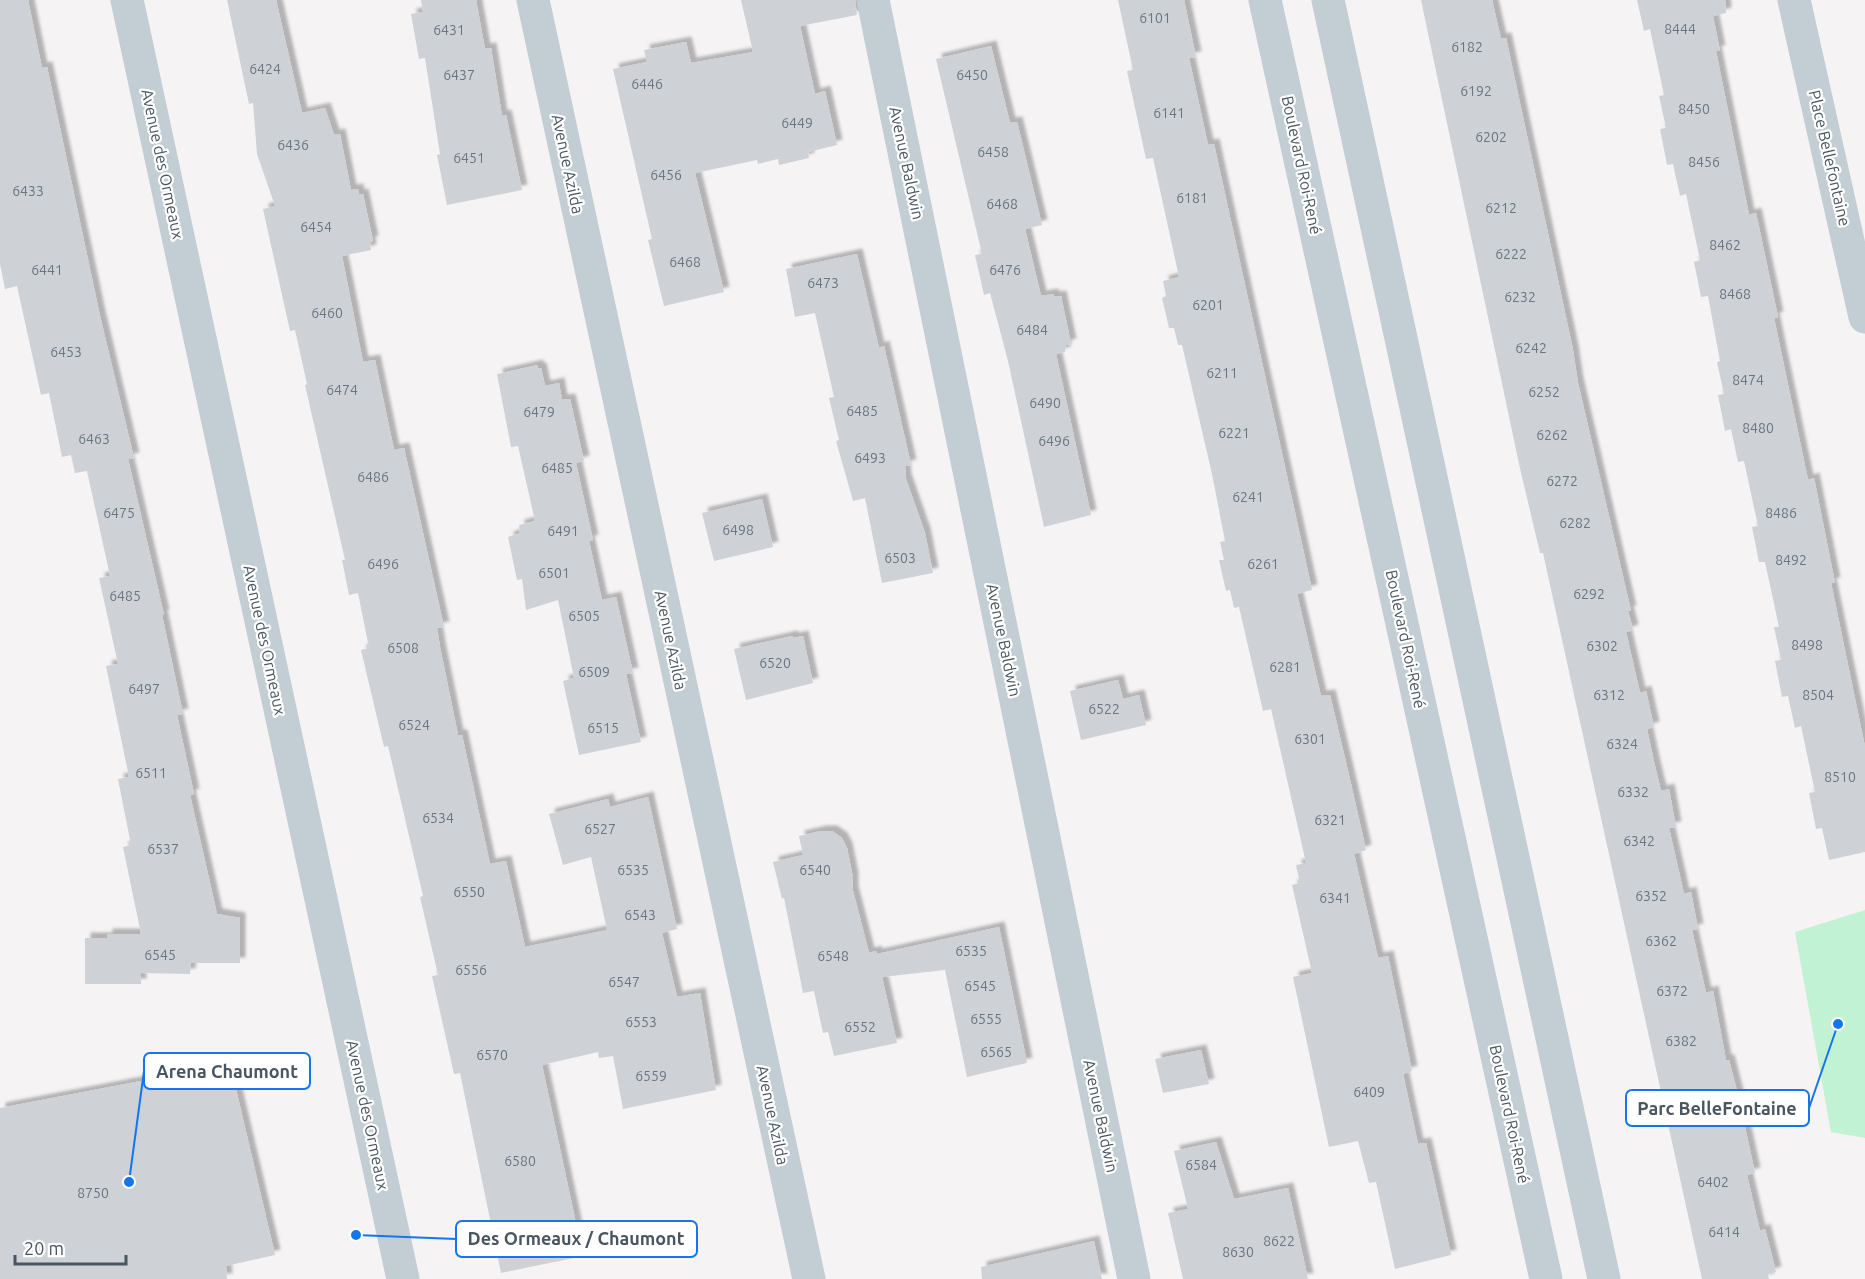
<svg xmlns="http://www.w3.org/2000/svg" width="1865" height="1279" font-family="Ubuntu,sans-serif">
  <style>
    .green { fill: #c1f2d3 }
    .building { fill: #ced2d7; filter: url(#shadow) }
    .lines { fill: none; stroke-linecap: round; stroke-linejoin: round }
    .minor { stroke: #c3cdd4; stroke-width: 33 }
    .labels { text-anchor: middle; stroke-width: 4.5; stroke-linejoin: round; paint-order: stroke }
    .number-label { font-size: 14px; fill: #6a757e }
    .street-label { font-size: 16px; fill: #495661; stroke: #fff }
    .leader { fill: none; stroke: #1376ee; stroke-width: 2 }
    .callout-dot { fill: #1376ee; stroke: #fff; stroke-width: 2 }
    .callout { fill: #fff; stroke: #1376ee; stroke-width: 2 }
    .callout-label { font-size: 18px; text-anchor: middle; font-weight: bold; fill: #495661 }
  </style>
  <defs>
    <filter id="shadow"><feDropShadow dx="5.5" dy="-5.5" stdDeviation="1.5" flood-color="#0004"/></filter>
  </defs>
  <rect width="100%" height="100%" fill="#f5f3f3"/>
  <!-- green -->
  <path class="green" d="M1865,910v228l-34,-6 -36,-200z"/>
  <!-- building -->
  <g class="building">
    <path d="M0,0h28l14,68 5,-1 53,249 34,142 -6,1 36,156h-2l21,99 -6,1 17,79 -4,1 27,119 23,4v45h-49l-1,11 -49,-1v11h-56v-46h22v-4h34l-18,-87 8,-2 -13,-66 11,-2 -23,-111 12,-2 -19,-86 11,-2 -23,-105 -12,2 -4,-18 -9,2 -13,-64 -8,2 -24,-109 -12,3 -5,-25z"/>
    <path d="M227,0h49l26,113 23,-5 9,27 6,-1 11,56 7,-1 1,6 4,-1 10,47 -3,1 1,8 -29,6 21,106 12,-2 19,90 10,-2 40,179 -7,1 3,19 18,88h4l28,129 16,-3 19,86 82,-17 -16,-73 -28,8 -14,-51 59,-15 2,8 38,-10 29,132 -15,4 15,64 23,-4 16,97 -93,19 -10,-53 -14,2 -1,-6 -56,13 41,191 -82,17 -41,-200 -6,1 -22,-98 6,-1 -18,-78 3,-1 -35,-150 -4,1 -23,-97 8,-2 -11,-55 -9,2 -7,-35h3l-40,-175 2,-1 -12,-54 -5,1 -27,-122 12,-3 -18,-52 -4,-51 -4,1z"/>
    <path d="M421,0h55l9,49 6,-1 11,68 4,-1 16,75 -75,15 -10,-50 3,-1 -15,-96 -6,1 -8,-45 12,-2z"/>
    <path d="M741,0h114l2,15 -57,11 15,68 10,-3 12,54 -29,7 1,6 -30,7 -1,-6 -20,5 -1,-4 -62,13 29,119 -60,14 -16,-66 4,-1 -39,-170 34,-7 -3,-12 42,-8 5,21 62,-11z"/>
    <path d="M1118,0h66l12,57 -7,1 19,87 6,-1 98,446 -15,4 24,102 9,-1 18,76 18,79 -12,4 24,104 10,-2 24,115 -9,3 15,70 8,-1 25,112 -56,14 -19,-87 -7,1 -11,-42 -29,6 -36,-170 19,-4 -20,-88 8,-2 -4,-18 10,-2 -35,-154 -8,2 -24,-104 -5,1 -4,-18 -4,1 -7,-31h5l-4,-18 5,-1 -13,-67 -30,-129h-4l-4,-17h-5l-7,-30 4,-2 -3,-15 16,-4 -26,-119 -7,1 -19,-88 6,-1z"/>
    <path d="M1421,0h71l9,39 5,-1 67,312 5,33 53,228h-3l5,19 -7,2 14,61 6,-2 8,36 -7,2 7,33 7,29 8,-2 7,38 -7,1 15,66 7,-2 7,37 -6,1 14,63 7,-2 13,69h3l9,35 17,78 -8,2 13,56 5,-2 11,43 -8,2 1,5h-67l-159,-726h-3l-21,-89z"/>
    <path d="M1637,0h88l1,13 -13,3 7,35h-4l33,164 7,-2 22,104 -4,1 34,162 6,-2 21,105h-4l34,164v105l-36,8 -7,-32 -6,1 -7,-36 6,-1 -14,-66 -6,2 -7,-32 -6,1 -7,-36 6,-1 -7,-33h5l-14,-65h-6l-7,-35 6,-1 -14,-65 -6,1 -7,-33 -6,2 -7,-36 6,-1 -7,-32 3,-1 -12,-65 -7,1 -7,-35 6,-2 -14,-66 -6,2 -7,-32 -6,1 -7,-36 6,-1 -7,-32 5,-1 -14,-66 -6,2z"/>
    <path d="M991,46l19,77 7,-1 25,103 -17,4 16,67 12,-2 1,3 7,-1 10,48 -5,1 -1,7 -9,2 35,161 -47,12 -36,-166 -18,-68 -6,2 -9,-40 7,-1 -46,-195z"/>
    <path d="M857,254l22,94 5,-2 27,119 -6,1 1,13 19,54 8,40 -51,10 -17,-85 -12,3 -17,-60 3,-1 -10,-42 5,-1 -19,-84 -20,4 -9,-48z"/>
    <path d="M538,365v3h3l4,18 14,-3 3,17 8,-1 14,62 -8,2 17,77 -4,1 13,59 14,-3 17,76 -7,1 15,68 -62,13 -16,-74 11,-3 -16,-78 -32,10 -4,-31 -5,1 -9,-43 12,-4 -1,-8 16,-4 -17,-75 -7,1 -14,-73z"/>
    <path d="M762,499l11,48 -59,14 -12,-48z"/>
    <path d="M792,636l1,2 10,-2 10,47 -67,17 -12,-51z"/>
    <path d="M1118,680l5,19 16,-4 7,30 -65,15 -11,-49z"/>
    <path d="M821,831h11l10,7 5,10 6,30v13l16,62 7,-2 1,3 122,-27 28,136 -60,14 -22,-107 -63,7 15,66 -63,13 -6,-24 -5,1 -9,-42 -11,2 -19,-95 -2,1 -9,-37 30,-7 -4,-19z"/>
    <path d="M1201,1050l8,34 -46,9 -8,-34z"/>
    <path d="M230,1064l45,191 -49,11 1,13h-227v-171z"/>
    <path d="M1216,1142l18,57 54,-11 20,91h-125l-15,-66 20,-4 -14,-58z"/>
    <path d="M1094,1241l8,38h-120l-1,-12z"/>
  </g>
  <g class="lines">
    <!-- minor -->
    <g class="minor">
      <path d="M127,0l276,1279"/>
      <path d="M533,0l276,1279"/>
      <path d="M873,0l261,1279"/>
      <path d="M1265,0l281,1279"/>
      <path d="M1328,0l276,1279"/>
      <path d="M1794,0l71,317"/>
    </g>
  </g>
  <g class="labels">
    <!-- number labels -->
    <g class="number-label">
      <text x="1155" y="23">6101</text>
      <text x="1680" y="34">8444</text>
      <text x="449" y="35">6431</text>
      <text x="1467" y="52">6182</text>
      <text x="265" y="74">6424</text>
      <text x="459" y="80">6437</text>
      <text x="972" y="80">6450</text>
      <text x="647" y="89">6446</text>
      <text x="1476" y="96">6192</text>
      <text x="1694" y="114">8450</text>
      <text x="1169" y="118">6141</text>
      <text x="797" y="128">6449</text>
      <text x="1491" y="142">6202</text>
      <text x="293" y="150">6436</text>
      <text x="993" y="157">6458</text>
      <text x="469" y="163">6451</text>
      <text x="1704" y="167">8456</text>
      <text x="666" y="180">6456</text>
      <text x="28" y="196">6433</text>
      <text x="1192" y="203">6181</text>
      <text x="1002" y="209">6468</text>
      <text x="1501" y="213">6212</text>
      <text x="316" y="232">6454</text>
      <text x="1725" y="250">8462</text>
      <text x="1511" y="259">6222</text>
      <text x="685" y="267">6468</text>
      <text x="47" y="275">6441</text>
      <text x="1005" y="275">6476</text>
      <text x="823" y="288">6473</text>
      <text x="1735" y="299">8468</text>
      <text x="1520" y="302">6232</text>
      <text x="1208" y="310">6201</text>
      <text x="327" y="318">6460</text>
      <text x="1032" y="335">6484</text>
      <text x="1531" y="353">6242</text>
      <text x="66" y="357">6453</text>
      <text x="1222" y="378">6211</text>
      <text x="1748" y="385">8474</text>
      <text x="342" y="395">6474</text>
      <text x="1544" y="397">6252</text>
      <text x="1045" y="408">6490</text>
      <text x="862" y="416">6485</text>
      <text x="539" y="417">6479</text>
      <text x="1758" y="433">8480</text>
      <text x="1234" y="438">6221</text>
      <text x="1552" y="440">6262</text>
      <text x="94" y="444">6463</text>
      <text x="1054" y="446">6496</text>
      <text x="870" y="463">6493</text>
      <text x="557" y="473">6485</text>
      <text x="373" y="482">6486</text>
      <text x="1562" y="486">6272</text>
      <text x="1248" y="502">6241</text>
      <text x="119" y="518">6475</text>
      <text x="1781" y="518">8486</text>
      <text x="1575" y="528">6282</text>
      <text x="738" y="535">6498</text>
      <text x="563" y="536">6491</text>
      <text x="900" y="563">6503</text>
      <text x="1791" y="565">8492</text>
      <text x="383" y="569">6496</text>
      <text x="1263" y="569">6261</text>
      <text x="554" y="578">6501</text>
      <text x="1589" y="599">6292</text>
      <text x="125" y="601">6485</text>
      <text x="584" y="621">6505</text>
      <text x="1807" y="650">8498</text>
      <text x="1602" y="651">6302</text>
      <text x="403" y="653">6508</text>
      <text x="775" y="668">6520</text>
      <text x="1285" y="672">6281</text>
      <text x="594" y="677">6509</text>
      <text x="144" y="694">6497</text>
      <text x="1609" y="700">6312</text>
      <text x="1818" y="700">8504</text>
      <text x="1104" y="714">6522</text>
      <text x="414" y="730">6524</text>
      <text x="603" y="733">6515</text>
      <text x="1310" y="744">6301</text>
      <text x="1622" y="749">6324</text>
      <text x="151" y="778">6511</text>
      <text x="1840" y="782">8510</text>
      <text x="1633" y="797">6332</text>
      <text x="438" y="823">6534</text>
      <text x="1330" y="825">6321</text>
      <text x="600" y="834">6527</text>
      <text x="1639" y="846">6342</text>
      <text x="163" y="854">6537</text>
      <text x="633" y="875">6535</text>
      <text x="815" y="875">6540</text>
      <text x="469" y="897">6550</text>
      <text x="1651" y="901">6352</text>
      <text x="1335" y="903">6341</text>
      <text x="640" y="920">6543</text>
      <text x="1661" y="946">6362</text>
      <text x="971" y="956">6535</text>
      <text x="160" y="960">6545</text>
      <text x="833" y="961">6548</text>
      <text x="471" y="975">6556</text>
      <text x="624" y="987">6547</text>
      <text x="980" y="991">6545</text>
      <text x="1672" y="996">6372</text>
      <text x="986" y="1024">6555</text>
      <text x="641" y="1027">6553</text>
      <text x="860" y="1032">6552</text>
      <text x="1681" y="1046">6382</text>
      <text x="996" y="1057">6565</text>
      <text x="492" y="1060">6570</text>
      <text x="651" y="1081">6559</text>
      <text x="1369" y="1097">6409</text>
      <text x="520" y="1166">6580</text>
      <text x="1201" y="1170">6584</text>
      <text x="1713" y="1187">6402</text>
      <text x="93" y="1198">8750</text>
      <text x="1724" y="1237">6414</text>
      <text x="1279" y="1246">8622</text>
      <text x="1238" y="1257">8630</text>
    </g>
    <!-- street labels -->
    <g class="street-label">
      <text transform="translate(1830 158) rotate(77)" y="6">Place Bellefontaine</text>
      <text transform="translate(907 163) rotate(78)" y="6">Avenue Baldwin</text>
      <text transform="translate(163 164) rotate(78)" y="6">Avenue des Ormeaux</text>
      <text transform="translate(568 164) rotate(78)" y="6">Avenue Azilda</text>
      <text transform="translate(1302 165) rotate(78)" y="6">Boulevard Roi-René</text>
      <text transform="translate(1406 639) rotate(78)" y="6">Boulevard Roi-René</text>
      <text transform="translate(265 640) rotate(78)" y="6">Avenue des Ormeaux</text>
      <text transform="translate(671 640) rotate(78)" y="6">Avenue Azilda</text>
      <text transform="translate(1004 640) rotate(78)" y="6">Avenue Baldwin</text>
      <text transform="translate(1510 1114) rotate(78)" y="6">Boulevard Roi-René</text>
      <text transform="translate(368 1115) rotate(78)" y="6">Avenue des Ormeaux</text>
      <text transform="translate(773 1115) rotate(78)" y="6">Avenue Azilda</text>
      <text transform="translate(1101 1116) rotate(78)" y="6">Avenue Baldwin</text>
    </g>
  </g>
  <!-- callouts -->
  <path class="leader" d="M129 1182L144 1071M1838 1024L1809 1108M356 1235L456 1239"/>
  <g class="callout-dot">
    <circle cx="129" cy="1182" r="6"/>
    <circle cx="1838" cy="1024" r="6"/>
    <circle cx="356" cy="1235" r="6"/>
  </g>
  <g class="callout">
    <rect x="144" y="1053" width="166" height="36" rx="6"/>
    <rect x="1626" y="1090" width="183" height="36" rx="6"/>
    <rect x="456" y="1221" width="241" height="36" rx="6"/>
  </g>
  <g class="callout-label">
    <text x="227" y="1078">Arena Chaumont</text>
    <text x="1717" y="1115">Parc BelleFontaine</text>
    <text x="576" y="1245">Des Ormeaux / Chaumont</text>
  </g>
  <!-- scale -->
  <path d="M15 1255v9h111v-9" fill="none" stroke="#495661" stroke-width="3"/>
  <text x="24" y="1255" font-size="18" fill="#495661" stroke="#ffffff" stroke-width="4.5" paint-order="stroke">20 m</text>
</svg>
